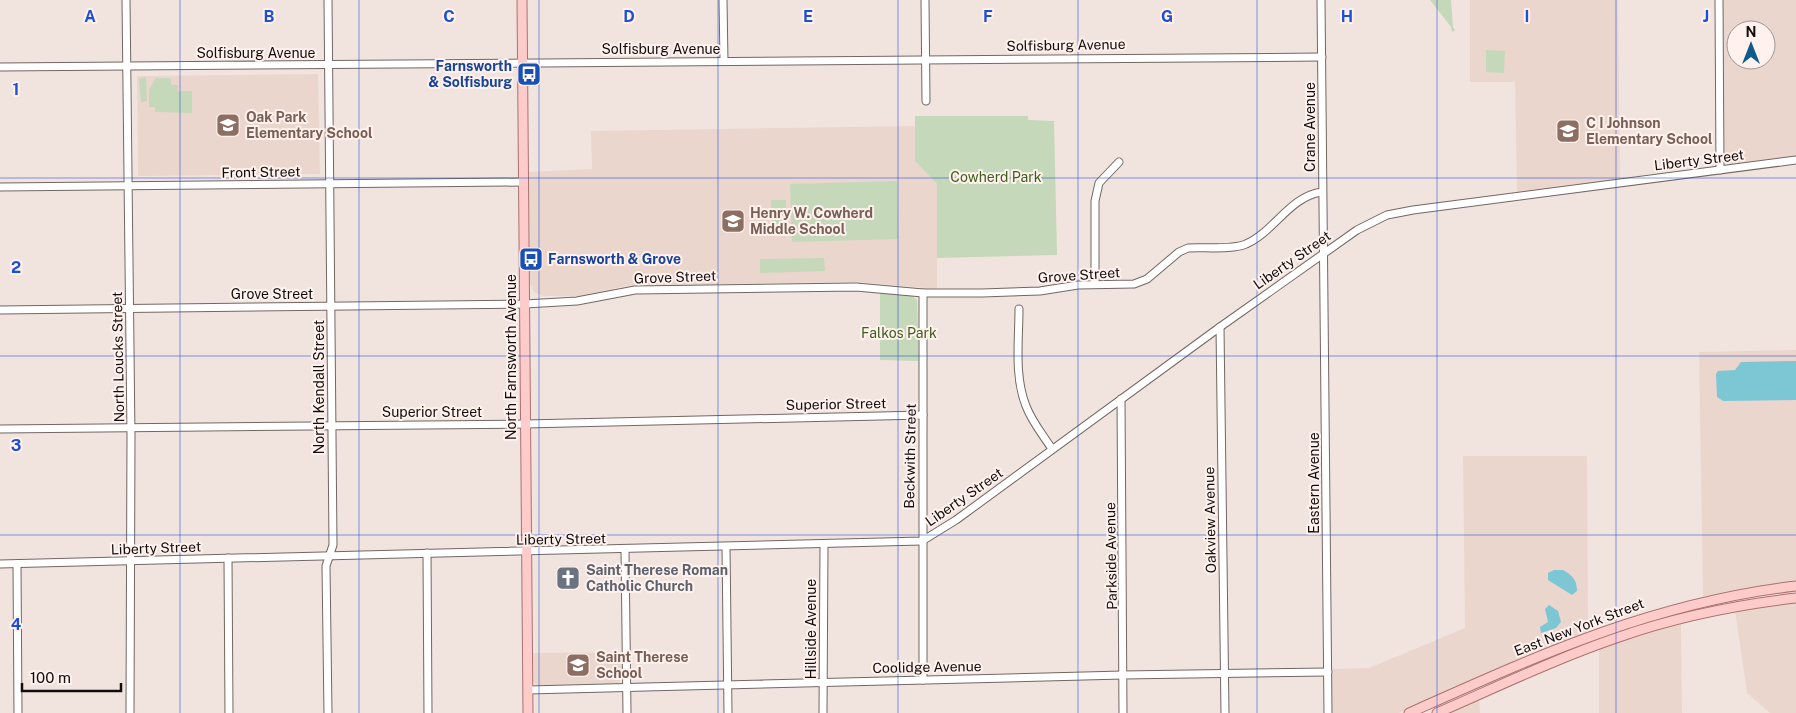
<svg xmlns="http://www.w3.org/2000/svg" width="1796" height="713" font-family="'Public Sans',sans-serif">
  <style>
    .built { fill: #ebd6ce; fill-rule: evenodd }
    .green { fill: #c5d8b9 }
    .water { fill: #7dc6d4 }
    .lines { fill: none; stroke-linecap: round; stroke-linejoin: round }
    .minor-casing { stroke: #726763; stroke-width: 9 }
    .major-casing { stroke: #a9726f; stroke-width: 11 }
    .minor { stroke: #fff; stroke-width: 7 }
    .major { stroke: #fdcbc9; stroke-width: 9 }
    .grid { fill: none; stroke: #1d4ed8; stroke-width: 1; stroke-opacity: 0.55 }
    .labels { text-anchor: middle; stroke-width: 4; stroke-linejoin: round; paint-order: stroke }
    .street-label { font-size: 14px; fill: #120d0c; stroke: #fff1ed }
    .transit-label { font-size: 14px; font-weight: bold; fill: #164399; stroke: #fff1ed; text-anchor: end }
    .education-label { font-size: 14px; font-weight: bold; fill: #785e54; stroke: #fff1ed; text-anchor: start }
    .park-label { font-size: 14px; fill: #3c601b; stroke: #fff1ed }
    .worship-label { font-size: 14px; font-weight: bold; fill: #5b616d; stroke: #fff1ed; text-anchor: start }
    .grid-label { font-size: 16px; text-anchor: middle; font-weight: bold; fill: #1d4ed8; stroke: #fff1ed; stroke-width: 4; stroke-linejoin: round; paint-order: stroke }
  </style>
  <rect width="100%" height="100%" fill="#f1e4df"/>
  <!-- built -->
  <g class="built">
    <path d="M1470,0h148l2,180 -103,12 -2,-110h-45z"/>
    <path d="M1721,0h75v156l-65,9 -7,-5zM1736,30h30v30h-30z"/>
    <path d="M318,74l2,100 -182,2 -1,-100z"/>
    <path d="M915,126v35l22,23v105l-83,-7 -227,4 -46,10h-38l-9,-4 -4,-8 -1,-112 63,-3 -1,-38z"/>
    <path d="M1796,350v232l-93,15 -4,-245z"/>
    <path d="M1463,456h124l1,175 -189,82h-68v-44l38,-1 96,-40z"/>
    <path d="M1796,602v111h-26l-23,-20 -12,-83z"/>
    <path d="M1681,622l1,91h-83v-65z"/>
    <path d="M623,652l1,25 -7,7 -78,2 -5,-3 -1,-30z"/>
    <path d="M1479,698l1,15h-34z"/>
  </g>
  <!-- green -->
  <g class="green">
    <path d="M1430,0h21l2,27 2,3 -3,2 -1,-5z"/>
    <path d="M1486,50l19,1 -1,22 -18,-1z"/>
    <path d="M146,77l1,24 -6,1 -2,-23z"/>
    <path d="M156,78h15v7h7v6h14v22l-37,-1v-5h-6v-17z"/>
    <path d="M915,116h113v4l26,1 3,134 -120,3v-74l-22,-23z"/>
    <path d="M897,181l1,58 -106,3 -2,-58z"/>
    <path d="M771,200h15v30h-14z"/>
    <path d="M824,258l1,13 -65,2v-14z"/>
    <path d="M880,293l32,3 5,4 2,61 -39,-1z"/>
  </g>
  <!-- water -->
  <g class="water">
    <path d="M1796,361v39l-73,1 -6,-4 -1,-23 2,-3 17,-1 6,-8z"/>
    <path d="M1563,570c9,5 14,10 14,21l-5,4 -24,-15v-7l6,-3z"/>
    <path d="M1549,605l9,6 3,11 -5,6 -15,5 -1,-6 8,-5 -3,-13z"/>
  </g>
  <g class="lines">
    <!-- minor casing -->
    <g class="minor-casing">
      <g id="minor">
        <path d="M126,0l5,436 -1,277"/>
        <path d="M328,0l5,545 -7,21 2,147"/>
        <path d="M723,0l1,61"/>
        <path d="M925,0l1,101"/>
        <path d="M1321,0l7,713"/>
        <path d="M1719,0l1,170"/>
        <path d="M0,67l1322,-10"/>
        <path d="M0,187l523,-5"/>
        <path d="M1095,284v-83l4,-18 20,-21"/>
        <path d="M1019,309c0,31 -5,67 7,97 6,16 17,29 26,43"/>
        <path d="M0,310l525,-6 52,-3 58,-11 221,-3 67,6h59l58,-2 38,-6 56,-1 13,-5 32,-27 9,-4c15,-1 45,2 58,-4 28,-12 44,-48 76,-52"/>
        <path d="M1220,327l5,386"/>
        <path d="M1121,399l2,314"/>
        <path d="M0,429l525,-5 398,-9"/>
        <path d="M726,547l2,166"/>
        <path d="M625,550l2,163"/>
        <path d="M427,553l1,160"/>
        <path d="M228,558l1,155"/>
        <path d="M0,564l922,-23 34,-21 264,-193 137,-97 30,-15 26,-5 383,-50"/>
        <path d="M17,564l1,149"/>
        <path d="M923,680v-387"/>
        <path d="M528,690l595,-15 205,-3"/>
        <path d="M823,713l1,-169"/>
      </g>
    </g>
    <!-- major casing -->
    <g class="major-casing">
      <g id="major">
        <path d="M522,0l6,713"/>
        <path d="M1409,713c130,-58 243,-110 387,-127"/>
        <path d="M1437,713c60,-26 120,-55 182,-76 57,-20 117,-32 177,-39"/>
      </g>
    </g>
    <!-- minor -->
    <use href="#minor" class="minor"/>
    <!-- major -->
    <use href="#major" class="major"/>
  </g>
  <!-- grid -->
  <path class="grid" d="M180,0v713M359,0v713M539,0v713M718,0v713M898,0v713M1078,0v713M1257,0v713M1437,0v713M1616,0v713M0,178h1796M0,356h1796M0,535h1796"/>
  <!-- icons -->
  <defs>
    <g id="bus-square" transform="scale(1.25)"><rect x="-9" y="-9" width="18" height="18" rx="4" fill="#1a4fb4" stroke="#fff1ed"/><path d="M-5-6H5V4H4V6H2V4H-2V6H-4V4H-5ZM-3.5-4V0h7V-4ZM-3.5 1.2v1.5H-2V1.2ZM2 1.2v1.5H3.5V1.2Z" fill="#fff"/></g>
    <g id="school-square" transform="scale(1.25)"><rect x="-9" y="-9" width="18" height="18" rx="4" fill="#8d6e63" stroke="#fff1ed"/><path d="M0-5L7-2L0 1L-7-2ZM-4 1L0 2.5L4 1V4Q0 6-4 4Z" fill="#fff"/></g>
    <g id="church-square" transform="scale(1.25)"><rect x="-9" y="-9" width="18" height="18" rx="4" fill="#6b7280" stroke="#fff1ed"/><path d="M-1.2-6h2.4v3.5h3.3v2.4h-3.3V6h-2.4V-.1h-3.3v-2.4h3.3Z" fill="#fff"/></g>
  </defs>
  <g fill-rule="evenodd">
    <use href="#bus-square" x="529" y="74"/>
    <use href="#school-square" x="228" y="125"/>
    <use href="#school-square" x="1568" y="131"/>
    <use href="#school-square" x="733" y="221"/>
    <use href="#bus-square" x="531" y="259"/>
    <use href="#church-square" x="568" y="578"/>
    <use href="#school-square" x="578" y="665"/>
  </g>
  <g class="labels">
    <!-- street labels -->
    <g class="street-label">
      <text transform="translate(1066 45) rotate(-1)" y="5">Solfisburg Avenue</text>
      <text x="661" y="54">Solfisburg Avenue</text>
      <text x="256" y="58">Solfisburg Avenue</text>
      <text transform="translate(1310 127) rotate(-90)" y="5">Crane Avenue</text>
      <text transform="translate(1699 160) rotate(-7)" y="5">Liberty Street</text>
      <text transform="translate(261 172) rotate(-1)" y="5">Front Street</text>
      <text transform="translate(1292 260) rotate(-35)" y="5">Liberty Street</text>
      <text transform="translate(1079 275) rotate(-4)" y="5">Grove Street</text>
      <text transform="translate(675 277) rotate(-2)" y="5">Grove Street</text>
      <text x="272" y="299">Grove Street</text>
      <text transform="translate(118 357) rotate(-91)" y="5">North Loucks Street</text>
      <text transform="translate(511 357) rotate(-90)" y="5">North Farnsworth Avenue</text>
      <text transform="translate(319 387) rotate(-90)" y="5">North Kendall Street</text>
      <text transform="translate(836 404) rotate(-1)" y="5">Superior Street</text>
      <text x="432" y="417">Superior Street</text>
      <text transform="translate(910 456) rotate(-89)" y="5">Beckwith Street</text>
      <text transform="translate(1314 483) rotate(-90)" y="5">Eastern Avenue</text>
      <text transform="translate(964 497) rotate(-35)" y="5">Liberty Street</text>
      <text transform="translate(1210 520) rotate(-91)" y="5">Oakview Avenue</text>
      <text transform="translate(561 539) rotate(-1)" y="5">Liberty Street</text>
      <text transform="translate(156 548) rotate(-2)" y="5">Liberty Street</text>
      <text transform="translate(1111 556) rotate(-91)" y="5">Parkside Avenue</text>
      <text transform="translate(1579 627) rotate(-21)" y="5">East New York Street</text>
      <text transform="translate(811 629) rotate(-90)" y="5">Hillside Avenue</text>
      <text transform="translate(927 667) rotate(-1)" y="5">Coolidge Avenue</text>
    </g>
    <!-- transit labels -->
    <g class="transit-label">
      <text x="512" y="71">Farnsworth<tspan x="512" dy="16">&amp; Solfisburg</tspan></text>
      <text x="548" y="264" text-anchor="start">Farnsworth &amp; Grove</text>
    </g>
    <!-- education labels -->
    <g class="education-label">
      <text x="246" y="122">Oak Park<tspan x="246" dy="16">Elementary School</tspan></text>
      <text x="1586" y="128">C I Johnson<tspan x="1586" dy="16">Elementary School</tspan></text>
      <text x="750" y="218">Henry W. Cowherd<tspan x="750" dy="16">Middle School</tspan></text>
      <text x="596" y="662">Saint Therese<tspan x="596" dy="16">School</tspan></text>
    </g>
    <!-- park labels -->
    <g class="park-label">
      <text x="996" y="182">Cowherd Park</text>
      <text x="899" y="338">Falkos Park</text>
    </g>
    <!-- worship labels -->
    <g class="worship-label">
      <text x="586" y="575">Saint Therese Roman<tspan x="586" dy="16">Catholic Church</tspan></text>
    </g>
  </g>
  <g class="grid-label">
    <text x="90" y="22">A</text>
    <text x="269" y="22">B</text>
    <text x="449" y="22">C</text>
    <text x="629" y="22">D</text>
    <text x="808" y="22">E</text>
    <text x="988" y="22">F</text>
    <text x="1167" y="22">G</text>
    <text x="1347" y="22">H</text>
    <text x="1527" y="22">I</text>
    <text x="1706" y="22">J</text>
    <text x="16" y="95">1</text>
    <text x="16" y="273">2</text>
    <text x="16" y="451">3</text>
    <text x="16" y="630">4</text>
  </g>
  <!-- north arrow -->
  <g transform="translate(1751 45)"><circle r="24" fill="#fff1ed" stroke="#a09693"/>
  <path d="M0-4L9 19L0 12L-9 19Z" fill="#0f5a8d"/>
  <text y="-8" font-size="14" font-weight="bold" text-anchor="middle" fill="#120d0c">N</text>
  </g>
  <!-- scale -->
  <path d="M22 683v8h99v-8" fill="none" stroke="#120d0c" stroke-width="2.5"/>
  <text x="30" y="683" font-size="15" fill="#120d0c" stroke="#fff1ed" stroke-width="4" paint-order="stroke">100 m</text>
</svg>
